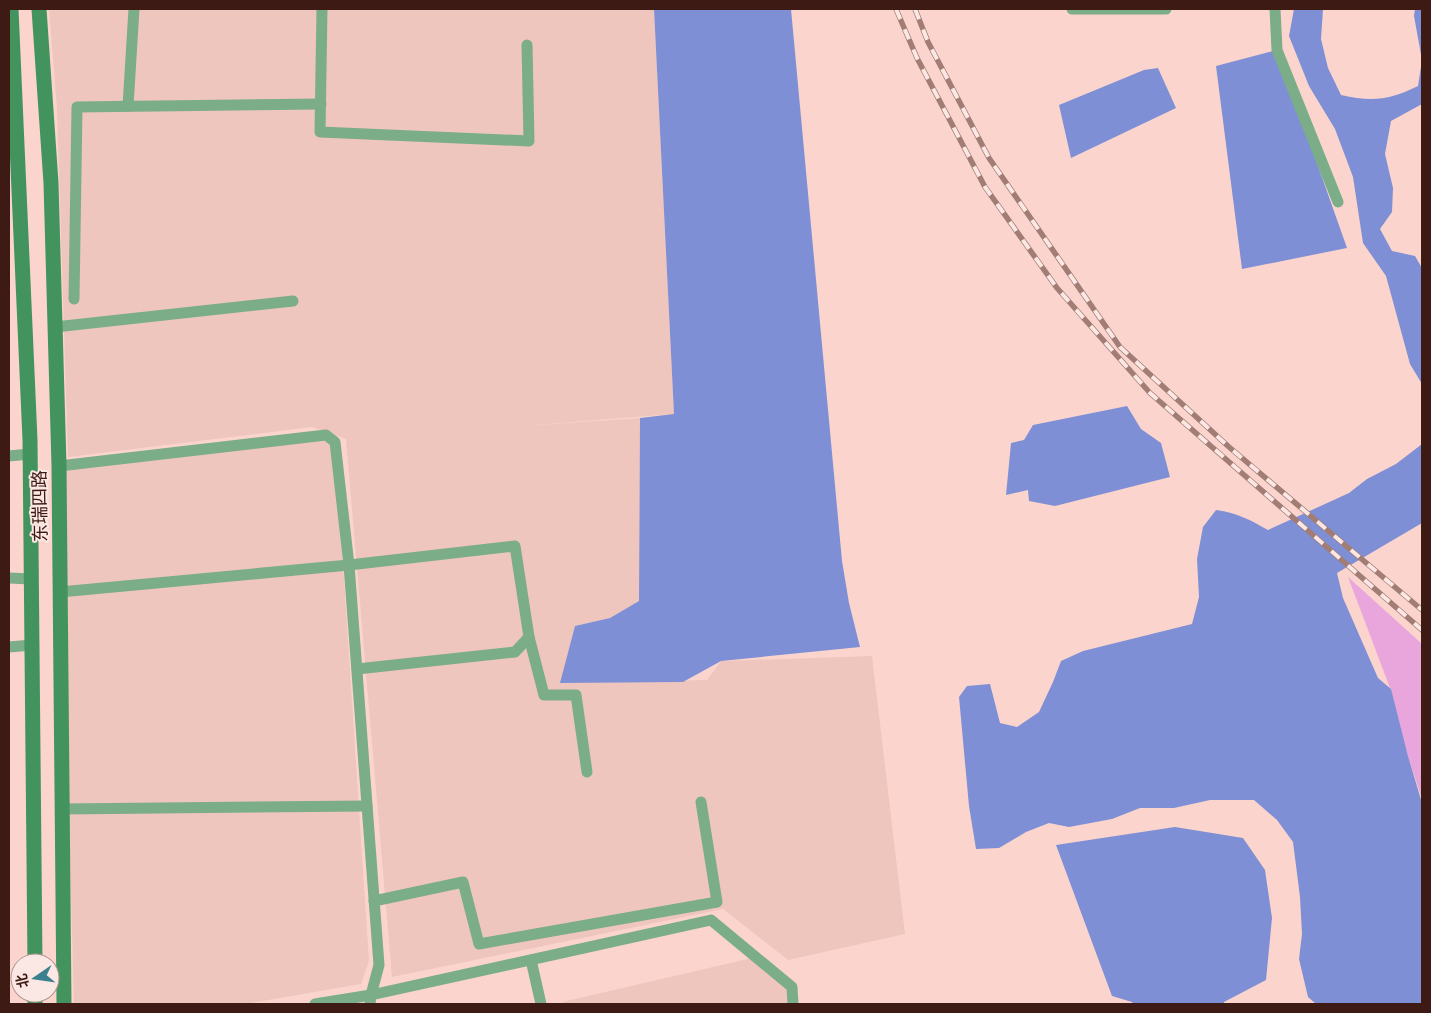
<svg xmlns="http://www.w3.org/2000/svg" width="1431" height="1013" font-family="'Alegreya Sans','Noto Sans SC',sans-serif">
  <style>
    .built { fill: #efc6be }
    .green { fill: #e8a6dd }
    .water { fill: #7e8fd5 }
    .lines { fill: none; stroke-linecap: round; stroke-linejoin: round }
    .minor { stroke: #7bad88; stroke-width: 11 }
    .secondary { stroke: #43935e; stroke-width: 15 }
    .rail-casing { stroke: #a17d76; stroke-width: 5.5 }
    .rail { stroke: #fbe7e3; stroke-width: 4; stroke-dasharray: 11; stroke-linecap: butt }
    .labels { text-anchor: middle; stroke-width: 4; stroke-linejoin: round; paint-order: stroke }
    .street-label { font-size: 18px; fill: #3d1b14; stroke: #fbe7e3 }
  </style>
  <rect width="100%" height="100%" fill="#fbd5cd"/>
  <!-- built -->
  <g class="built">
    <path d="M49,9h605l20,405 -152,12 118,-8 -1,183 -29,17 -35,8 -14,57 146,-3 14,-19 151,-5 33,278 -117,26 -65,-51 -331,68 -46,-538 -34,-12 -244,30 -11,-348z"/>
    <path d="M326,435l9,7 34,519 -8,23 -116,20h-171l-15,-537z"/>
    <path d="M756,957l36,30 1,17h-231v-2z"/>
  </g>
  <!-- green -->
  <path class="green" d="M1348,577l74,67v155l-14,-43 -18,-68z"/>
  <!-- water -->
  <g class="water">
    <path d="M654,9h137l51,552 7,42 11,44 -139,14 -38,21 -123,1 15,-57 35,-8 29,-17 1,-183 34,-4z"/>
    <path d="M1294,9h29l-2,30 7,29 13,27c31,7 49,5 77,-9l4,-26 -8,-44 1,-7h7v95l-31,17 -6,33 8,34 -1,24 -12,17 12,22 23,5 7,12v116l-12,-20 -24,-88 -23,-33 -10,-66 -18,-48 -26,-43 -20,-50z"/>
    <path d="M1277,50l70,198 -105,21 -26,-203z"/>
    <path d="M1158,68l18,40 -105,50 -12,-53 85,-35z"/>
    <path d="M1127,406l14,23 20,14 9,34 -115,29 -26,-5 -1,-11 -22,5 5,-52 13,-3 9,-15z"/>
    <path d="M1422,444v79l-85,50 6,25 35,80 13,11 17,67 14,47v201h-106l-8,-7 -9,-38 3,-25 -2,-37 -7,-55 -16,-22 -23,-20h-44l-36,8h-34l-28,11 -43,8 -20,-4 -23,9 -27,16 -23,1 -7,-43 -10,-109 8,-11 23,-2 10,39 17,4 22,-15 14,-30 8,-21 22,-10 109,-27 7,-27 -2,-38 6,-32 13,-17c22,3 34,10 52,20l81,-37 18,-14 29,-15z"/>
    <path d="M1175,827l68,11 22,32 7,48 -6,62 -42,22v2h-91l-1,-2 -20,-6 -56,-151z"/>
  </g>
  <g class="lines">
    <!-- minor -->
    <g class="minor">
      <path d="M322,9l-2,123 209,9 -2,-96"/>
      <path d="M1072,9h94"/>
      <path d="M1275,9l2,41 61,152"/>
      <path d="M128,106l6,-97"/>
      <path d="M74,299l3,-192 244,-3"/>
      <path d="M55,327l238,-26"/>
      <path d="M9,456l21,-2"/>
      <path d="M59,466l267,-31 9,7 14,123 30,400 -8,30 -1,9"/>
      <path d="M9,578l22,1"/>
      <path d="M60,592l289,-27 166,-19 14,91 15,58h32l11,77"/>
      <path d="M9,647l23,-2"/>
      <path d="M357,669l158,-17 14,-15"/>
      <path d="M62,809l305,-3"/>
      <path d="M374,901l89,-19 16,62 238,-42 -16,-100"/>
      <path d="M531,960l10,44"/>
      <path d="M315,1004l56,-9 340,-75 81,67 1,17"/>
    </g>
    <!-- secondary -->
    <g class="secondary">
      <path d="M11,9l19,431 5,523"/>
      <path d="M39,9l12,174 8,283 5,538"/>
      <path d="M35,993v11"/>
    </g>
    <!-- rail casing -->
    <g class="rail-casing">
      <g id="rail">
        <path d="M896,9l21,49 68,129 72,101 93,105 272,237"/>
        <path d="M915,9l13,33 61,116 131,189 109,100 193,163"/>
      </g>
    </g>
    <!-- rail -->
    <use href="#rail" class="rail"/>
  </g>
  <g class="labels">
    <!-- street labels -->
    <g class="street-label">
      <text transform="translate(40 506) rotate(-91)" y="6">东瑞四路</text>
    </g>
  </g>
  <!-- border -->
  <rect width="1431" height="1013" fill="none" stroke="#3d1b14" stroke-width="20"/>
  <!-- north arrow -->
  <g transform="translate(35 978) rotate(257)"><circle r="24" fill="#fbe7e3" stroke="#af9590"/>
  <path d="M0-4L9 19L0 12L-9 19Z" fill="#3b808d"/>
  <text y="-8" font-size="14" font-weight="bold" text-anchor="middle" fill="#3d1b14">北</text>
  </g>
</svg>
